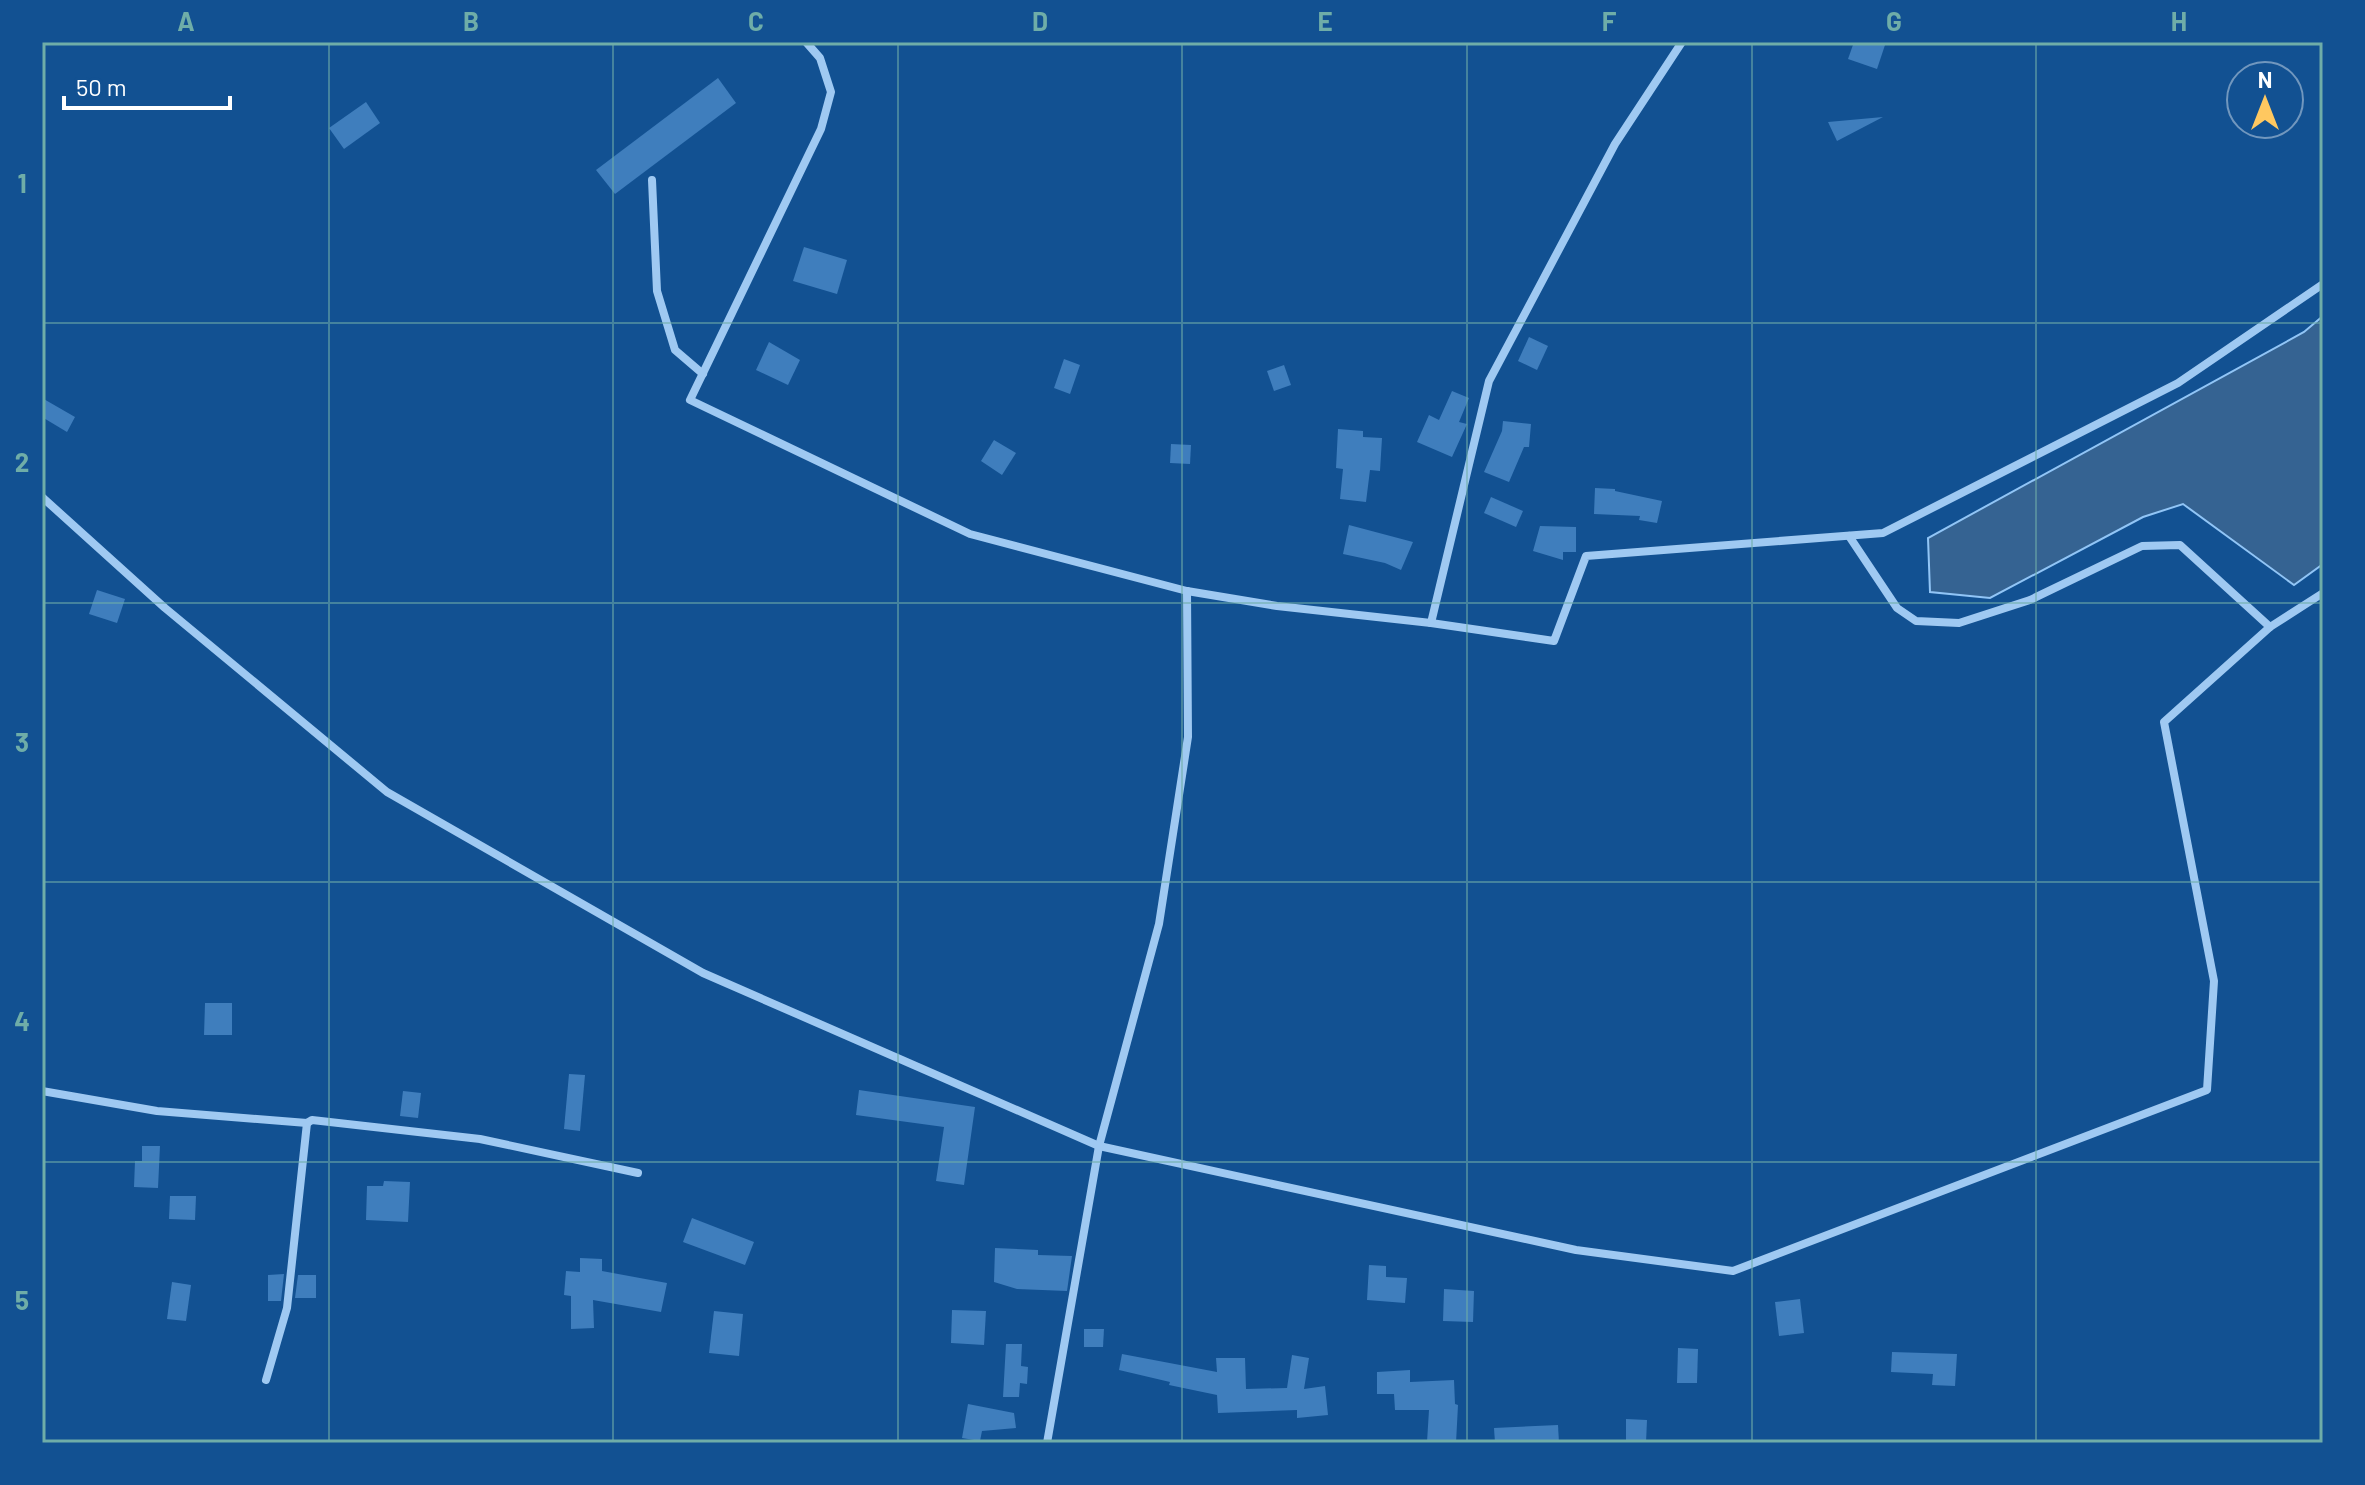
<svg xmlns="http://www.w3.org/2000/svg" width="2365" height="1485" font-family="Barlow,sans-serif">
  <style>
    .water { fill: #356392; stroke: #91c5f6; stroke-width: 2 }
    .building { fill: #3f7ebd }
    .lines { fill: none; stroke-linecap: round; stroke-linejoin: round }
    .street { stroke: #9fc9f2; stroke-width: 8 }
    .grid { fill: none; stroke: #6fada8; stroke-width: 2; stroke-opacity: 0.55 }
    .neatline { fill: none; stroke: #6fada8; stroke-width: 3 }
    .grid-label { font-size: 26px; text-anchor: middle; font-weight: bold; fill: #6fada8 }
  </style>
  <rect width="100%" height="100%" fill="#125192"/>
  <!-- water -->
  <path class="water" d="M2323,316v248l-29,21 -111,-81 -40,13 -153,81 -60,-6 -2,-54 376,-206z"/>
  <!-- building -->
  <g class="building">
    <path d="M1854,42h32l-9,27 -29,-10z"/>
    <path d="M718,78l18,25 -121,91 -19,-24z"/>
    <path d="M366,102l14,21 -36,26 -15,-21z"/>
    <path d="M1883,117l-46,24 -9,-19z"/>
    <path d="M804,247l43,13 -10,34 -44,-13z"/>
    <path d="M1529,337l19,9 -11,24 -19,-9z"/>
    <path d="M769,342l31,18 -12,25 -32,-15z"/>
    <path d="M1064,359l16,6 -10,29 -16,-6z"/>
    <path d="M1284,365l7,20 -17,6 -7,-20z"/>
    <path d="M1452,391l17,7 -10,24 8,2 -15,33 -35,-15 12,-27 10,5z"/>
    <path d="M42,398l33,19 -8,15 -25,-15z"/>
    <path d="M1503,421l28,3 -2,23h-5l-15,35 -25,-10 18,-41z"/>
    <path d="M1338,429l25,2v6l19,1 -2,33 -10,-1 -4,32 -26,-3 3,-30 -7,-1z"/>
    <path d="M994,440l22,13 -14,22 -21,-14z"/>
    <path d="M1171,444l20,1 -1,19 -20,-1z"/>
    <path d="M1595,488l20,1v2l47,10 -5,22 -18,-3 1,-4 -46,-2z"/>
    <path d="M1491,497l32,14 -7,16 -32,-14z"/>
    <path d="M1349,525l64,17 -12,28 -16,-7 -42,-9z"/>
    <path d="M1540,526l36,1v25h-13v8l-30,-9z"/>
    <path d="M97,590l28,9 -8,24 -28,-9z"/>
    <path d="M205,1003h27v32h-28z"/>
    <path d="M569,1074l16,1 -5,56 -16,-2z"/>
    <path d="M859,1090l116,17 -11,78 -28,-4 8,-54 -88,-12z"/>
    <path d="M403,1091l18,2 -3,25 -18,-2z"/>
    <path d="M142,1146h18l-2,42 -24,-1 1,-26h7z"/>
    <path d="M384,1181l26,1 -2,40 -42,-2 1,-34h16z"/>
    <path d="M170,1196h26l-1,24 -26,-1z"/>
    <path d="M692,1218l62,24 -9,23 -62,-23z"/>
    <path d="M995,1248l43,2v5l34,1 -5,35 -50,-2 -23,-7z"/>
    <path d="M580,1258l22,1v12l65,12 -6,29 -68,-12 1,28 -23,1v-33l-7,-1 2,-24 14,1z"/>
    <path d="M1369,1265l17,1v11l21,1 -2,25 -38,-3z"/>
    <path d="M284,1274l-3,27h-13v-26z"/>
    <path d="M298,1275h18v23h-21z"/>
    <path d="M172,1282l19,3 -5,36 -19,-2z"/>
    <path d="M1444,1289l30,2 -1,31 -30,-1z"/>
    <path d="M1800,1299l4,34 -25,3 -4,-34z"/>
    <path d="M952,1310l34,1 -2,34 -33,-2z"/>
    <path d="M714,1311l29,3 -4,42 -30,-3z"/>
    <path d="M1084,1329h20l-1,18h-19z"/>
    <path d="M1006,1344h16l-1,22 7,1 -1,17 -7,-1 -1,14h-16z"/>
    <path d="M1678,1348l20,1 -1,34h-20z"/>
    <path d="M1892,1352l65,2 -2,32 -23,-1 1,-11 -42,-2z"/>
    <path d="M1122,1354l95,18 -1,-14h29l1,31 41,-1 5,-33 17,3 -5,31 21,-3 3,29 -31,3v-8l-79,3 -1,-18 -48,-10 1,-3 -51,-12z"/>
    <path d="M1410,1370v12l44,-2 1,24 3,1 -2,38 -29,-1 2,-32h-34l-1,-16h-17v-22z"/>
    <path d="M968,1404l46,9 2,15 -34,3 -2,10 -18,-3z"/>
    <path d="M1626,1419l21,1 -1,23h-20z"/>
    <path d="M1558,1425l1,18h-64l-1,-15z"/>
  </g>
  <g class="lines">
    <!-- street -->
    <g class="street">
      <path d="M806,42l14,16 11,34 -10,37 -131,271 280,134 217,57 90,15 154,17 58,-242 126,-237 67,-102"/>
      <path d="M652,180l5,111 18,59 28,24"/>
      <path d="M42,497l123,111 222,184 316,181 396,173 477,104 157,21 474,-181 7,-109 -50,-259 106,-95 53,-34"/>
      <path d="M1849,536l48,72 19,13 43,2 71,-23 112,-54 38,-1 90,82"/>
      <path d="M1431,623l123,18 32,-85 297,-23 295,-150 145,-99"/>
      <path d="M42,1091l115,20 150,12 5,-3 168,19 158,34"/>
      <path d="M266,1380l21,-72 20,-185"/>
      <path d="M1047,1443l52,-297 60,-222 29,-187 -1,-146"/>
    </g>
  </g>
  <!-- grid -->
  <path class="grid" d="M329,42v1401M613,42v1401M898,42v1401M1182,42v1401M1467,42v1401M1752,42v1401M2036,42v1401M42,323h2281M42,603h2281M42,882h2281M42,1162h2281"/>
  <!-- border -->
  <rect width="2365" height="1485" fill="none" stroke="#125192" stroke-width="88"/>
  <!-- north arrow -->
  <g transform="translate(2265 100)"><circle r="38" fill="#125192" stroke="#7197be" stroke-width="2"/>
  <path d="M0-6L14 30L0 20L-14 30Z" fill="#ffc860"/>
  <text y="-12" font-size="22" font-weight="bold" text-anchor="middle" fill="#ffffff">N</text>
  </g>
  <!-- scale -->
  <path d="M64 96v12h166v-12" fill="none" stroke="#ffffff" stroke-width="4"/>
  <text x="76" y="96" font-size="24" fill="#ffffff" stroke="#125192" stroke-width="6" paint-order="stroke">50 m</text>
  <rect x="44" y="44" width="2277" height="1397" class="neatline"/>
  <g class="grid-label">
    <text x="186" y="31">A</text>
    <text x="471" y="31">B</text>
    <text x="756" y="31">C</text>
    <text x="1040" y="31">D</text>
    <text x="1325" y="31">E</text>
    <text x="1609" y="31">F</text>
    <text x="1894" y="31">G</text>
    <text x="2179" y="31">H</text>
    <text x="22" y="193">1</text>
    <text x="22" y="472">2</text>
    <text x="22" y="752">3</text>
    <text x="22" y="1031">4</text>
    <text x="22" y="1310">5</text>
  </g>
</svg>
